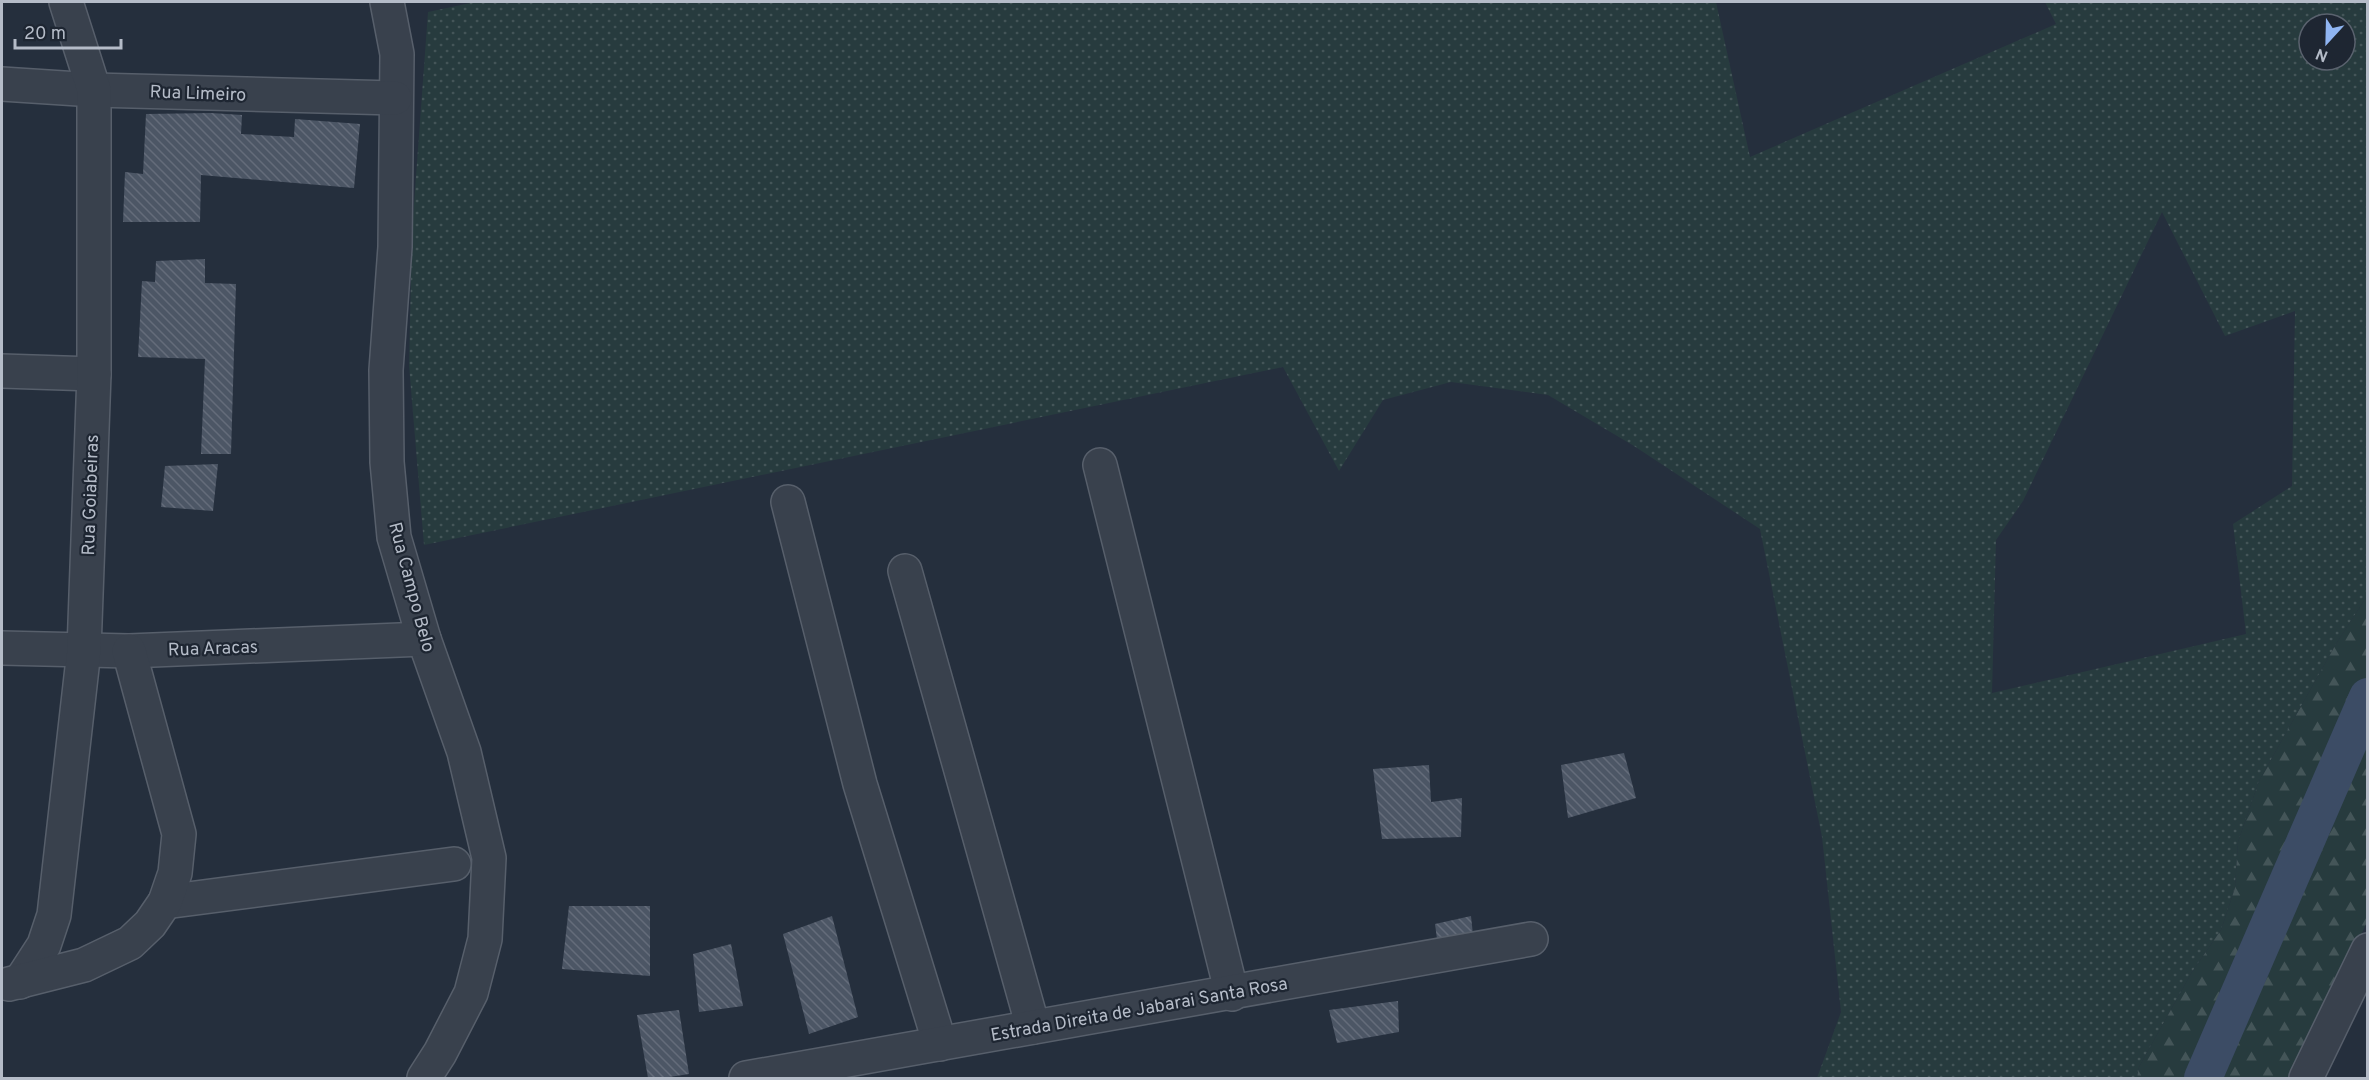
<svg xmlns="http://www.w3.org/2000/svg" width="2369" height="1080" font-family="Overpass,sans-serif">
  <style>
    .grass { fill: url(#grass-dots); fill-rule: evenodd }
    .forest { fill: url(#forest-firs) }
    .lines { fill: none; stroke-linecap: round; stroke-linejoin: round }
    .canal { stroke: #3c4c65; stroke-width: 38 }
    .building { fill: url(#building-back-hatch) }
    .minor-casing { stroke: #575f6b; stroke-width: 36 }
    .minor { stroke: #39414d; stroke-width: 33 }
    .labels { text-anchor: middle; stroke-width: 4.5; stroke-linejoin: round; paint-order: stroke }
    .street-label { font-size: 18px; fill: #b5bcc8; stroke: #1e2632 }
  </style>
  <defs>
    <pattern id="grass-dots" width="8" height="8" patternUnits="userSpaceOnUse" patternTransform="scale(1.5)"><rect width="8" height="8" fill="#273b3e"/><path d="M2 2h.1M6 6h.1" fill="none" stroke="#445558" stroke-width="1.8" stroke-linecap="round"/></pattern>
    <pattern id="forest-firs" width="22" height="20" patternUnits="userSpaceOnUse" patternTransform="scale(1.5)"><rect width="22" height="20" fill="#273b3e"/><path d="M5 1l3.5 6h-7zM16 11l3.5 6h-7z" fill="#445558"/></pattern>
    <pattern id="building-back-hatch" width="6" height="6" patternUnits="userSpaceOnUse" patternTransform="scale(1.5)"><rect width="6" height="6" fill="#4c5665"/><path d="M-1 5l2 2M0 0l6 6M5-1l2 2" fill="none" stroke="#646c7a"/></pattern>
  </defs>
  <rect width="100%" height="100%" fill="#252f3d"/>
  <!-- grass -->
  <path class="grass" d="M475,2h1241l34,155 306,-133 -11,-22h322v594l-31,48 -77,137 -21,61 -3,46 -14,42 -29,42 -53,95 -2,11h-320l24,-66 -19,-175 -62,-308 -126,-83 -86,-51 -97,-13 -68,18 -44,71 -56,-104 -859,178 -15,-180 3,-134 16,-219zM2309,24h36v36h-36zM2162,212l63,124 70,-25 -3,175 -59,38 13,110 -254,59 4,-153 27,-39z"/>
  <!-- forest -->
  <path class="forest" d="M2367,596v326l-72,156h-158l2,-11 53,-95 29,-42 14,-42 3,-46 21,-61 77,-137z"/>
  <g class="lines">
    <!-- canal -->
    <path class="canal" d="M2203,1078l165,-381"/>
  </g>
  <!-- building -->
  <g class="building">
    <path d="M211,113l31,2 -1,19 53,3 1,-18 65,5 -6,64 -153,-13 -1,47h-77l2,-50 18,2 3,-60z"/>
    <path d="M205,259v24l31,1 -5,170h-30l4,-95 -67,-2 4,-76 13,1 1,-21z"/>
    <path d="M218,464l-5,47 -52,-4 4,-41z"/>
    <path d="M1624,753l12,45 -68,20 -7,-53z"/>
    <path d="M1429,765l2,37 31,-4 -1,39 -79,2 -9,-70z"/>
    <path d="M569,906h81v70l-88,-7z"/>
    <path d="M832,916l26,101 -49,17 -26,-100z"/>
    <path d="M1471,916l2,19 -36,4 -2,-15z"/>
    <path d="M731,944l12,62 -44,6 -6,-58z"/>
    <path d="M1398,1001l1,31 -62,11 -8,-33z"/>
    <path d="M679,1010l10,64 -26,4h-15l-11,-63z"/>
  </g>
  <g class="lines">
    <!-- minor casing -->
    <g class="minor-casing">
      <g id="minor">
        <path d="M387,2l10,52 -2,193 -9,123 1,92 7,75 30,102 40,113 25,106 -4,81 -14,54 -31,60 -16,25"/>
        <path d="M2,84l92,6 301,8"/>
        <path d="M2,371l92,3"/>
        <path d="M1100,465l132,529"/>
        <path d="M788,502l72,282 80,260"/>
        <path d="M905,571l128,456"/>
        <path d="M2,648l127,3 295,-12"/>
        <path d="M165,902l289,-38"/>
        <path d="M20,982l24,-37 10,-30 30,-265 10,-276v-284l-28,-88"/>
        <path d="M9,984l75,-19 46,-22 20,-19 15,-22 10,-29 4,-39 -50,-183"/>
        <path d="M746,1078l785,-139"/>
        <path d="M2306,1078l62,-128"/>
      </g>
    </g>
    <!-- minor -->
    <use href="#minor" class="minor"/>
  </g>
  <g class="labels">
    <!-- street labels -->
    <g class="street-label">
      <text transform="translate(198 93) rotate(2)" y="6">Rua Limeiro</text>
      <text transform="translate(90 495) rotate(-88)" y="6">Rua Goiabeiras</text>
      <text transform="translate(412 587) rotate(75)" y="6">Rua Campo Belo</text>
      <text transform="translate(213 648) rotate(-2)" y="6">Rua Aracas</text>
      <text transform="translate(1139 1009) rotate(-10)" y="6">Estrada Direita de Jabarai Santa Rosa</text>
    </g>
  </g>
  <!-- border -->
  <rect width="2369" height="1080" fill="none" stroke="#b5bcc8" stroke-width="6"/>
  <!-- north arrow -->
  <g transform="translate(2327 42) rotate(202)"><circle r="28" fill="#1e2632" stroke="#5a626e" stroke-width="1.5"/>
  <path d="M0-4.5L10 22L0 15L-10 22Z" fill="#90b5f2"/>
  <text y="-9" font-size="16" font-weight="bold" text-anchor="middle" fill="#b5bcc8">N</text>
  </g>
  <!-- scale -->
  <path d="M15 39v9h106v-9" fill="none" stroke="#b5bcc8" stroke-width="3"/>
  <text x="24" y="39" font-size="18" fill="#b5bcc8" stroke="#1e2632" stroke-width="4.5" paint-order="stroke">20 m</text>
</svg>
